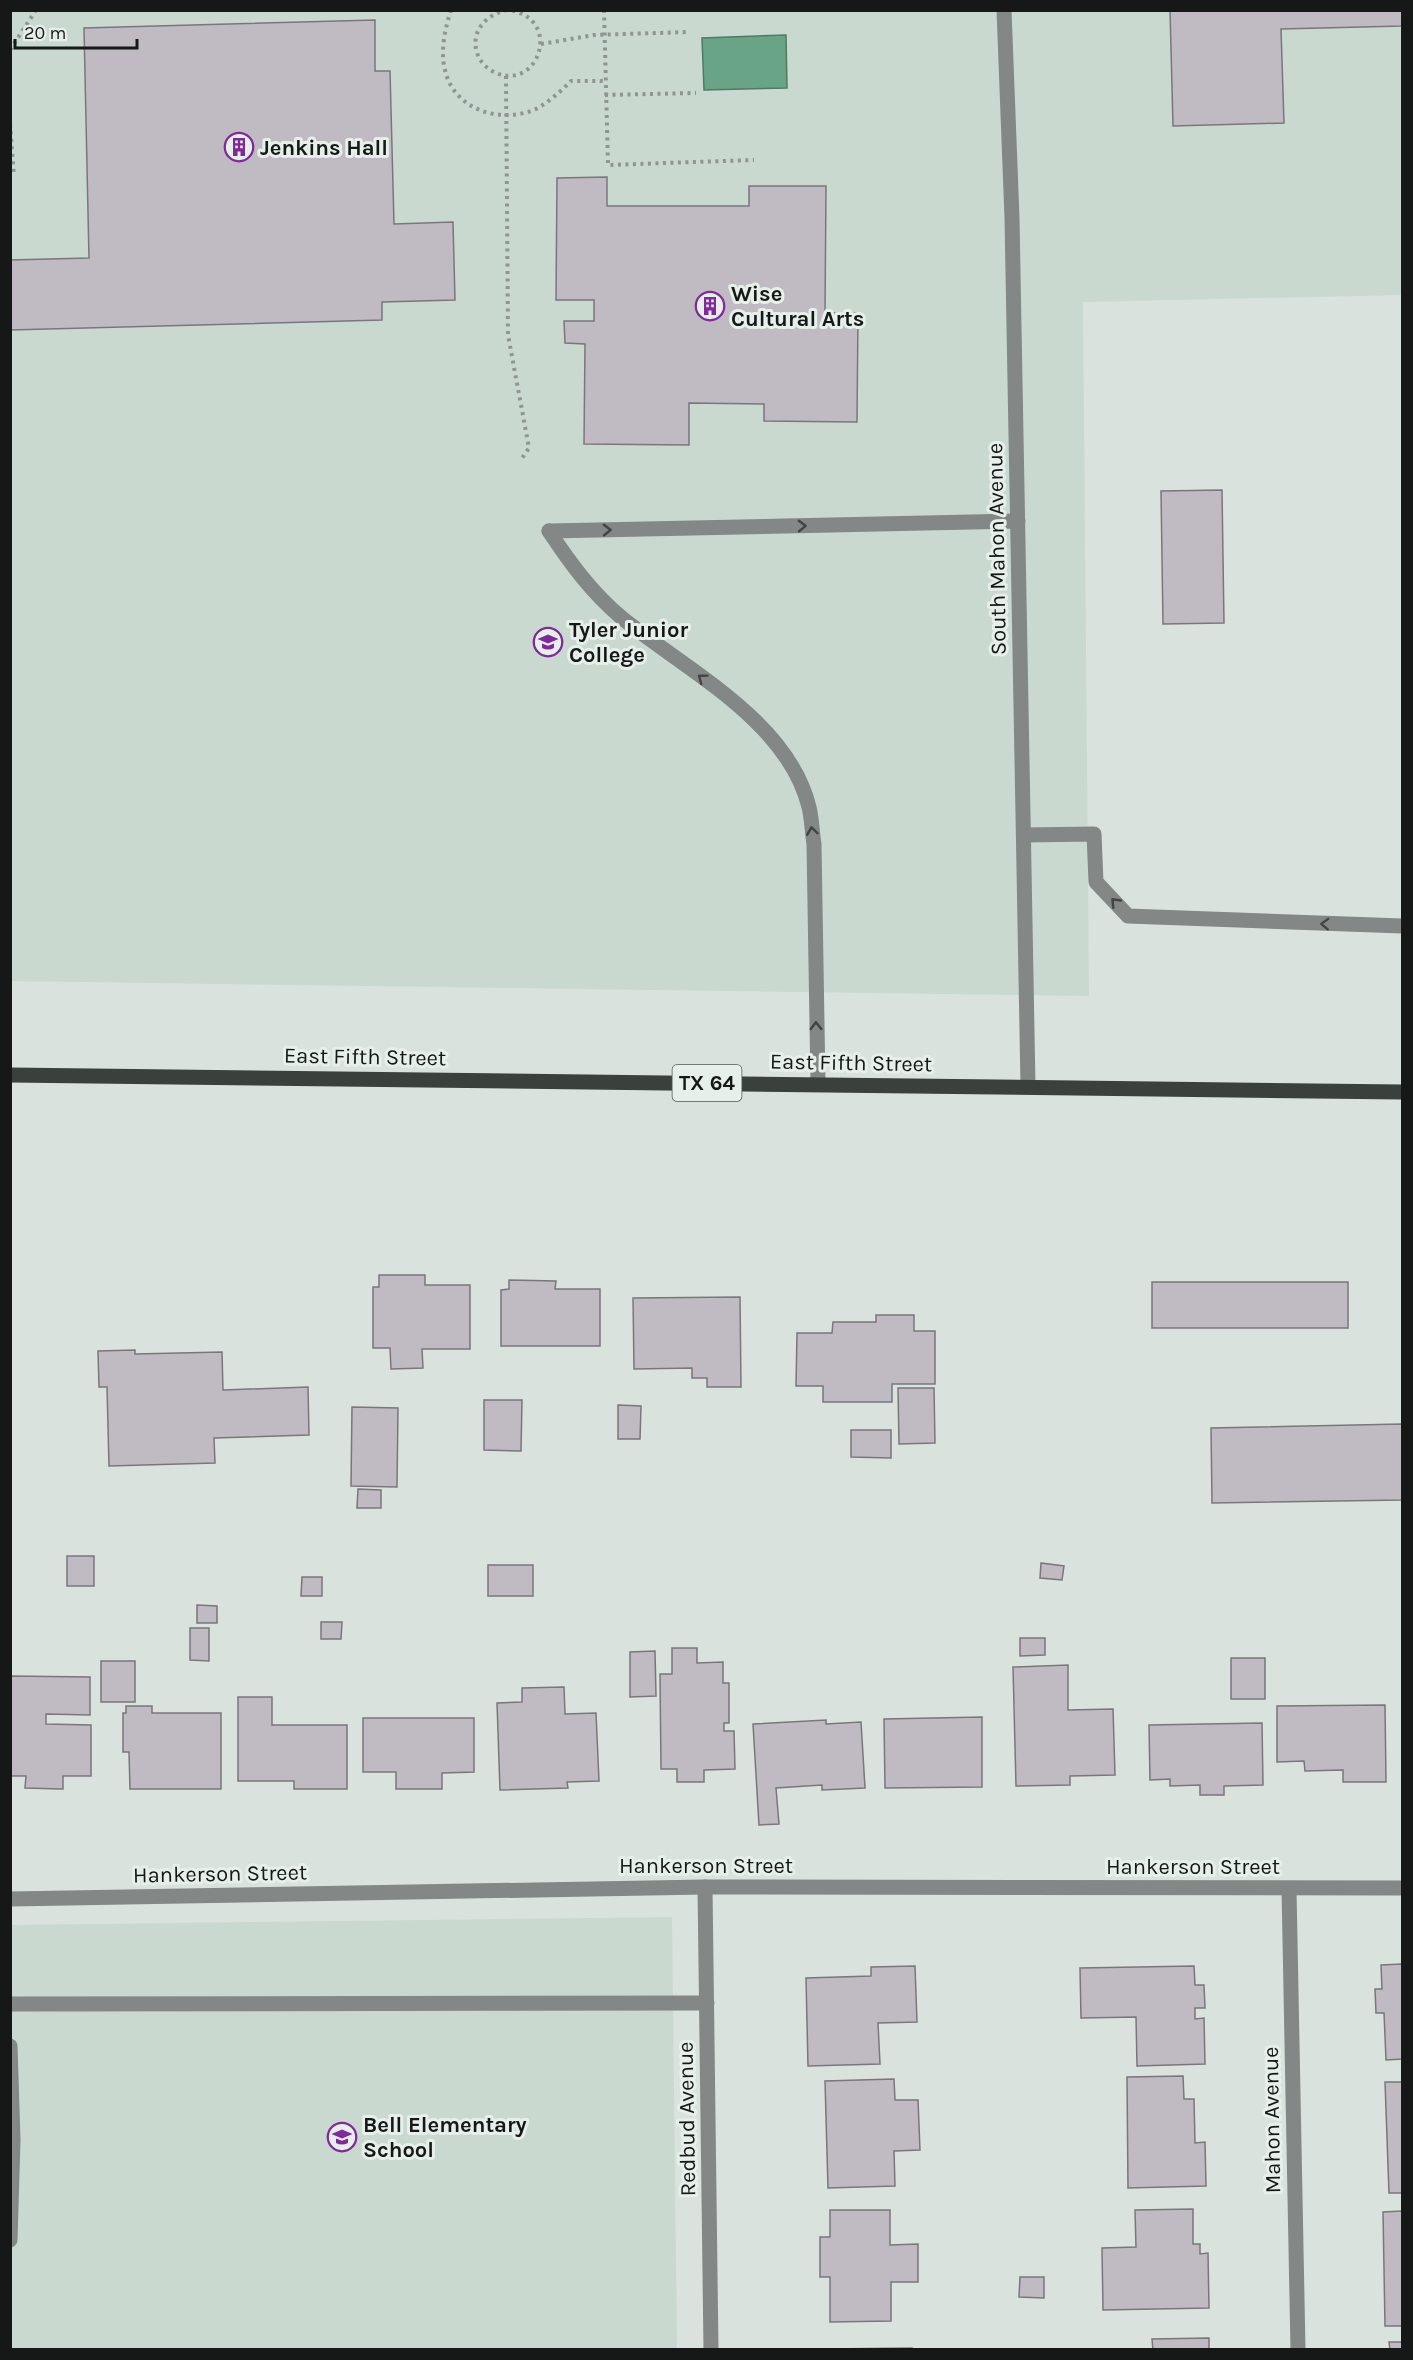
<svg xmlns="http://www.w3.org/2000/svg" width="1413" height="2360" font-family="Karla,sans-serif">
  <style>
    .built { fill: #c9d9cf }
    .water { fill: #6aa486; stroke: #507a64; stroke-width: 1.5 }
    .building { fill: #c0bbc2; stroke: #7a767c; stroke-width: 1.5 }
    .lines { fill: none; stroke-linecap: round; stroke-linejoin: round }
    .path { stroke: #8f9591; stroke-width: 4; stroke-dasharray: 3 4.5; stroke-linecap: butt }
    .minor { stroke: #838785; stroke-width: 15 }
    .major { stroke: #3a403c; stroke-width: 15 }
    .oneway { stroke: #414442 }
    .labels { text-anchor: middle; stroke-width: 6; stroke-linejoin: round; paint-order: stroke }
    .shield { fill: #e7efeb; stroke: #545856; stroke-width: 1.5 }
    .shield-label { font-size: 21px; font-weight: bold; fill: #151816 }
    .poi-label { font-size: 22px; font-weight: bold; fill: #151816; stroke: #e7efeb; text-anchor: start }
    .street-label { font-size: 22px; fill: #151816; stroke: #e7efeb }
  </style>
  <rect width="100%" height="100%" fill="#dae2dd"/>
  <!-- built -->
  <g class="built">
    <path d="M11,11h1391v284l-319,7 6,694 -1078,-15z"/>
    <path d="M672,1917l5,432h-666l-1,-424z"/>
  </g>
  <!-- water -->
  <path class="water" d="M786,35l1,53 -83,2 -2,-52z"/>
  <!-- building -->
  <g class="building">
    <path d="M1170,10h232v16l-121,3 3,94 -111,3z"/>
    <path d="M375,20v51h15l4,153 59,-2 2,78 -73,2v18l-372,10v-70l79,-2 -5,-230z"/>
    <path d="M607,177v29h142v-20h77l-1,127h33l-1,109 -93,-1v-17l-75,-1v42l-105,-1 1,-100 -20,-1 -1,-22h30v-21h-38l1,-122z"/>
    <path d="M1222,490l2,133 -61,1 -2,-133z"/>
    <path d="M379,1275h46v10h45v64h-48l1,19 -32,1 -1,-21h-17v-61h6z"/>
    <path d="M509,1280l47,1 -1,8h45v57h-99v-56l8,-1z"/>
    <rect x="1152" y="1282" width="196" height="46"/>
    <path d="M740,1297l1,90h-34v-9h-15v-10l-58,1 -1,-71z"/>
    <path d="M876,1315h38v16h21v53h-43v18h-69v-16h-27l1,-53h35l1,-11h43z"/>
    <path d="M135,1350v4l87,-2 1,38 85,-3 1,48 -95,3 1,25 -106,3 -2,-79h-8l-1,-36z"/>
    <path d="M898,1388h36l1,55 -36,1z"/>
    <path d="M484,1400h38l-1,51 -37,-1z"/>
    <path d="M618,1405l23,1 -1,33h-22z"/>
    <path d="M352,1407l46,1 -1,79 -46,-1z"/>
    <path d="M1402,1424v76l-190,3 -1,-75z"/>
    <path d="M851,1430h40v28l-40,-1z"/>
    <path d="M358,1489l23,1v18h-24z"/>
    <rect x="67" y="1556" width="27" height="30"/>
    <path d="M1041,1563l23,3 -2,14 -22,-2z"/>
    <rect x="488" y="1565" width="45" height="31"/>
    <path d="M302,1577h20v19h-21z"/>
    <path d="M197,1605l20,1v17h-20z"/>
    <path d="M321,1622h21l-1,17h-20z"/>
    <path d="M190,1628h19v33l-19,-1z"/>
    <path d="M1020,1638h25v17l-25,1z"/>
    <path d="M672,1648h25v15l26,-1v21h6v40h-5v8h10l1,38 -31,1v12h-27v-13h-16l-1,-95h12z"/>
    <path d="M655,1651l1,45 -26,1v-45z"/>
    <rect x="1231" y="1658" width="34" height="41"/>
    <rect x="101" y="1661" width="34" height="41"/>
    <path d="M1068,1665v45l45,-1 2,66 -45,1v9l-54,1 -3,-119z"/>
    <path d="M10,1676l80,1v38l-44,-1v10l45,1v51h-28v13h-3l-35,-1 1,-12h-16z"/>
    <path d="M564,1687l1,27 31,-1 3,68 -32,1 1,6 -68,2 -3,-87 25,-1v-14z"/>
    <path d="M238,1697h34v28h75v64h-53v-8h-56z"/>
    <path d="M1385,1705l1,77h-43v-12l-38,1 -1,-10 -27,1v-56z"/>
    <path d="M126,1706h26v7h69v76h-91l-1,-37h-6v-39h3z"/>
    <path d="M982,1717v70l-97,1 -1,-69z"/>
    <path d="M363,1718h111v54l-32,1v16h-46v-17h-33z"/>
    <path d="M826,1720v4l35,-2 4,66 -43,2v-5l-46,3 3,36 -20,1 -6,-101z"/>
    <path d="M1262,1723l1,62 -39,1v9h-24v-10l-30,1v-7l-20,1 -1,-55z"/>
    <path d="M1402,1964v95l-16,1 -2,-47h-8l-1,-24h7l-1,-24z"/>
    <path d="M915,1966l2,56 -39,1 2,41 -72,2 -2,-88 65,-2v-9z"/>
    <path d="M1194,1966l1,19h9l1,23h-10v11l9,-1 1,46 -68,2 -1,-49 -55,1 -1,-50z"/>
    <path d="M1183,2076l1,23h10l1,44 10,-1 1,44 -78,2 -1,-111z"/>
    <path d="M894,2079l1,21h23l2,50 -26,1 1,35 -67,2 -3,-107z"/>
    <path d="M1385,2082h17v111h-13z"/>
    <path d="M1193,2209v35h7v10l8,-1 1,55 -106,2 -1,-62 34,-1 -1,-37z"/>
    <path d="M830,2210h60v35l28,-1v38h-27v39l-61,1v-45h-10v-40h10z"/>
    <path d="M1402,2211v115h-17l-2,-114z"/>
    <path d="M1020,2277h24v21l-25,-1z"/>
    <path d="M1209,2338v12h-56l-1,-11z"/>
    <path d="M1389,2342h13v8h-12z"/>
    <path d="M912,2348v2h-88v-1z"/>
  </g>
  <g class="lines">
    <!-- path -->
    <g class="path">
      <path d="M451,10c-6,19 -11,41 -6,60 9,41 58,55 93,38 12,-7 23,-17 33,-27h34"/>
      <path d="M507,10c-20,4 -37,21 -30,43 3,9 10,16 19,20 44,18 67,-56 12,-63"/>
      <path d="M604,10l4,155 146,-5"/>
      <path d="M541,44l53,-9 94,-3"/>
      <path d="M10,50l26,-40"/>
      <path d="M506,76l2,259 21,113 -9,13"/>
      <path d="M605,95l91,-2"/>
      <path d="M10,124l4,52"/>
    </g>
    <!-- minor -->
    <g class="minor">
      <path d="M1004,10l8,208 16,868"/>
      <path d="M549,531c21,32 43,62 73,87 64,52 166,103 187,189 3,12 3,25 5,37l4,240"/>
      <path d="M549,531l469,-10"/>
      <path d="M1024,835l70,-1 2,48 32,34 274,10"/>
      <path d="M705,1887l6,463"/>
      <path d="M1289,1889l9,461"/>
      <path d="M10,1899l695,-12 697,1"/>
      <path d="M10,2004l697,-1"/>
      <path d="M10,2046l3,94 -3,100"/>
    </g>
    <!-- major -->
    <path class="major" d="M10,1075l1392,17"/>
  </g>
  <!-- one-way arrows -->
  <defs><path id="oneway-chevron" d="M-2-3.5L2.5 0L-2 3.5" fill="none" stroke-width="1.6" stroke-linecap="round" stroke-linejoin="round" transform="scale(1.5)"/></defs>
  <g class="oneway">
    <use href="#oneway-chevron" transform="translate(802 526) rotate(-1)"/>
    <use href="#oneway-chevron" transform="translate(607 530) rotate(-1)"/>
    <use href="#oneway-chevron" transform="translate(702 678) rotate(-143)"/>
    <use href="#oneway-chevron" transform="translate(812 831) rotate(-98)"/>
    <use href="#oneway-chevron" transform="translate(1115 902) rotate(-134)"/>
    <use href="#oneway-chevron" transform="translate(1325 924) rotate(-178)"/>
    <use href="#oneway-chevron" transform="translate(816 1026) rotate(-91)"/>
  </g>
  <!-- icons -->
  <defs>
    <g id="building-ring" transform="scale(1.5)"><circle r="9.5" fill="#e7efeb" stroke="#802a99" stroke-width="1.5"/><path d="M-4-6H4V6H1V3H-1V6H-4ZM-2.5-4.3h1.7v1.8h-1.7ZM.8-4.3h1.7v1.8H.8ZM-2.5-1h1.7V.8h-1.7ZM.8-1h1.7V.8H.8Z" fill="#802a99"/></g>
    <g id="university-ring" transform="scale(1.5)"><circle r="9.5" fill="#e7efeb" stroke="#802a99" stroke-width="1.5"/><path d="M0-5L7-2L0 1L-7-2ZM-4 1L0 2.5L4 1V4Q0 6-4 4Z" fill="#802a99"/></g>
    <g id="school-ring" transform="scale(1.5)"><circle r="9.5" fill="#e7efeb" stroke="#802a99" stroke-width="1.5"/><path d="M0-5L7-2L0 1L-7-2ZM-4 1L0 2.5L4 1V4Q0 6-4 4Z" fill="#802a99"/></g>
  </defs>
  <g fill-rule="evenodd">
    <use href="#building-ring" x="239" y="147"/>
    <use href="#building-ring" x="710" y="306"/>
    <use href="#university-ring" x="548" y="642"/>
    <use href="#school-ring" x="342" y="2137"/>
  </g>
  <g class="labels">
    <!-- shield labels -->
    <rect class="shield" x="672.5" y="1065" width="69" height="36" rx="4.5"/>
    <g class="shield-label">
      <text x="707" y="1090">TX 64</text>
    </g>
    <!-- poi labels -->
    <g class="poi-label">
      <text x="260" y="155">Jenkins Hall</text>
      <text x="731" y="301">Wise<tspan x="731" dy="25">Cultural Arts</tspan></text>
      <text x="569" y="637">Tyler Junior<tspan x="569" dy="25">College</tspan></text>
      <text x="363" y="2132">Bell Elementary<tspan x="363" dy="25">School</tspan></text>
    </g>
    <!-- street labels -->
    <g class="street-label">
      <text transform="translate(996 549) rotate(-91)" y="8">South Mahon Avenue</text>
      <text transform="translate(365 1056) rotate(1)" y="8">East Fifth Street</text>
      <text transform="translate(851 1062) rotate(1)" y="8">East Fifth Street</text>
      <text x="706" y="1873">Hankerson Street</text>
      <text x="1193" y="1874">Hankerson Street</text>
      <text transform="translate(220 1873) rotate(-1)" y="8">Hankerson Street</text>
      <text transform="translate(686 2119) rotate(-91)" y="8">Redbud Avenue</text>
      <text transform="translate(1271 2120) rotate(-91)" y="8">Mahon Avenue</text>
    </g>
  </g>
  <!-- border -->
  <rect width="1413" height="2360" fill="none" stroke="#151816" stroke-width="24"/>
  <!-- scale -->
  <path d="M15 39v9h122v-9" fill="none" stroke="#151816" stroke-width="3"/>
  <text x="24" y="39" font-size="18" fill="#151816" stroke="#e7efeb" stroke-width="4.5" paint-order="stroke">20 m</text>
</svg>
